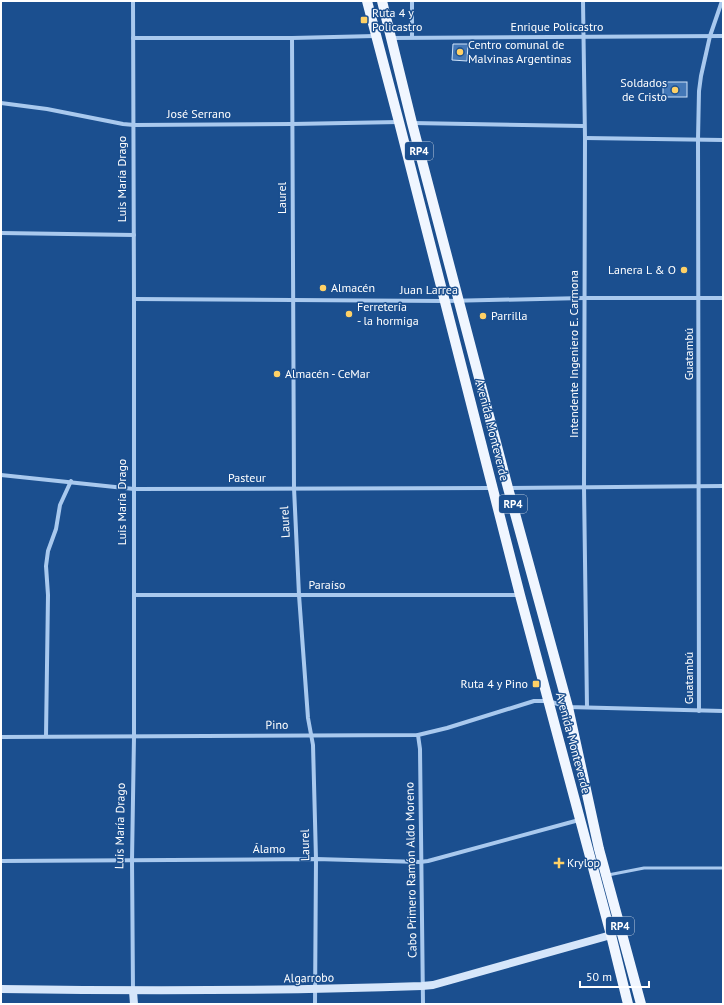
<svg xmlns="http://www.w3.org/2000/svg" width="724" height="1005" font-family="'PT Sans',sans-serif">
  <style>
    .building { fill: #4478b7; stroke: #cfe3fa }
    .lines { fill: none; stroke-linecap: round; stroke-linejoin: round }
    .lane { stroke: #a9c9ee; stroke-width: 3 }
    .street { stroke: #a9c9ee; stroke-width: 4 }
    .secondary { stroke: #d6e6fa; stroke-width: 8 }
    .primary { stroke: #f0f6ff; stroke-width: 10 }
    .poi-dot { fill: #ffd166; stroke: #1b4f8f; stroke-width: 1.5 }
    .labels { text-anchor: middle; stroke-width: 3; stroke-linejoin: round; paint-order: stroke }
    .shield { fill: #1b4f8f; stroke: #bbcadd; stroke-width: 1 }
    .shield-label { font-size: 11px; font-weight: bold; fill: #fff }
    .poi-label { font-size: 12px; fill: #fff; stroke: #1b4f8f; text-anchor: start }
    .street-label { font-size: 12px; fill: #fff; stroke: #1b4f8f }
  </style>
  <rect width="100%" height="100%" fill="#1b4f8f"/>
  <!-- building -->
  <g class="building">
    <path d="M453,44h15l-1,17 -15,-1z"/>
    <rect x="663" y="82" width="24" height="15"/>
  </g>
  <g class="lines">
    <!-- lane -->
    <path class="lane" d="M608,875l36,-7h79"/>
    <!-- street -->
    <g class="street">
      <path d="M133,1l1,298v438l-2,123 1,131"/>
      <path d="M583,1l2,137 -1,350 3,219"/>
      <path d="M412,37v-36"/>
      <path d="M133,38h159l83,-2"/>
      <path d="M292,38l2,450 5,107 9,123 5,27 3,114 -1,145"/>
      <path d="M392,38l331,-2"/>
      <path d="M1,103l46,6 76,15 11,1 158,-1 107,-2"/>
      <path d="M412,123l171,3"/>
      <path d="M585,138l138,2"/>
      <path d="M1,233l133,2"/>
      <path d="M134,299l311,2 139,-3h139"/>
      <path d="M1,475l133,14 358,-1"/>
      <path d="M509,488l214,-2"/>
      <path d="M134,595h385"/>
      <path d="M699,711l-1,-572 1,-48 2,-15 9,-40 12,-35"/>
      <path d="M418,735l2,14 3,255"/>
      <path d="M46,736l2,-141 -2,-29 2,-15 8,-22 4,-24 11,-24"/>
      <path d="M1,737l417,-2 29,-7 87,-27h14l20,6 155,4"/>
      <path d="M1,861l315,-2 104,3 8,-1 151,-41"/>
    </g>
    <!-- secondary -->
    <g class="secondary">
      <path d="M1,989c141,2 281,2 421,-3l11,-1 178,-50"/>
      <path d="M133,991l1,13"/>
    </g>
    <!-- primary -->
    <g class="primary">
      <path d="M367,1l32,121 121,473 91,340 17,69"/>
      <path d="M382,1l30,122 96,365 60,219 31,142 42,155"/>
    </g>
  </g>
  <!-- markers -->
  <g class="poi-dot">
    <rect x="360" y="16" width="8" height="8" rx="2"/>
    <circle cx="460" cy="52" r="4"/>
    <circle cx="675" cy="90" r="4"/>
    <circle cx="684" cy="270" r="4"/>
    <circle cx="323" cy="288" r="4"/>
    <circle cx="349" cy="314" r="4"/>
    <circle cx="483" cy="316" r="4"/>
    <circle cx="277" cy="374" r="4"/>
    <rect x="532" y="680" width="8" height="8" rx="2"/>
    <path d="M557 857h4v4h4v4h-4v4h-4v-4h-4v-4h4z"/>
  </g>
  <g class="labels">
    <!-- shield labels -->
    <g class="shield">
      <rect x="405" y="142" width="28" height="18" rx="3"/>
      <rect x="499" y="495" width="28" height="18" rx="3"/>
      <rect x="606" y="917" width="28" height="18" rx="3"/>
    </g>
    <g class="shield-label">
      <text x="419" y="155">RP4</text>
      <text x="513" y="508">RP4</text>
      <text x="620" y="930">RP4</text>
    </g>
    <!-- poi labels -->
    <g class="poi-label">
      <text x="372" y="17">Ruta 4 y<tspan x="372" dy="14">Policastro</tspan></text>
      <text x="468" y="49">Centro comunal de<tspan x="468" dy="14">Malvinas Argentinas</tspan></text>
      <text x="667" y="87" text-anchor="end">Soldados<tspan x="667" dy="14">de Cristo</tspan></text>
      <text x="676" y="274" text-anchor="end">Lanera L &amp; O</text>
      <text x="331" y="292">Almacén</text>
      <text x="357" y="311">Ferretería<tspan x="357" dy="14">- la hormiga</tspan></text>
      <text x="491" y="320">Parrilla</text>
      <text x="285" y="378">Almacén - CeMar</text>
      <text x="528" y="688" text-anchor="end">Ruta 4 y Pino</text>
      <text x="567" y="867">Krylop</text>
    </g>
    <!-- street labels -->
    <g class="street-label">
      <text x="557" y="31">Enrique Policastro</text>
      <text x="199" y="118">José Serrano</text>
      <text transform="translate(122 179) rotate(-90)" y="4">Luis María Drago</text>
      <text transform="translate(282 198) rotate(-90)" y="4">Laurel</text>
      <text x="429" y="294">Juan Larrea</text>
      <text transform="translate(574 354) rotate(-90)" y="4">Intendente Ingeniero E. Carmona</text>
      <text transform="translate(689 354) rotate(-90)" y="4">Guatambú</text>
      <text transform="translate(492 430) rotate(76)" y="4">Avenida Monteverde</text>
      <text x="247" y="482">Pasteur</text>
      <text transform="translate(122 502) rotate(-90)" y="4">Luis María Drago</text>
      <text transform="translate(285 522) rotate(-93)" y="4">Laurel</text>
      <text x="327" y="589">Paraíso</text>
      <text transform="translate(689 678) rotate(-90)" y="4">Guatambú</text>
      <text transform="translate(277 725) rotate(-1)" y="4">Pino</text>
      <text transform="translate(573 743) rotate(75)" y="4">Avenida Monteverde</text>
      <text transform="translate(120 826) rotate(-89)" y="4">Luis María Drago</text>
      <text transform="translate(305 845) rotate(-91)" y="4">Laurel</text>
      <text x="269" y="853">Álamo</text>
      <text transform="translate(411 870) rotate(-91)" y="4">Cabo Primero Ramón Aldo Moreno</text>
      <text transform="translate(309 978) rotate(-1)" y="4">Algarrobo</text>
    </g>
  </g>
  <!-- border -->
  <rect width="724" height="1005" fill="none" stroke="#ffffff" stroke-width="4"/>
  <!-- scale -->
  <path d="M580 981v6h69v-6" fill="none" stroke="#ffffff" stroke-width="2"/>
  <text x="586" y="981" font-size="12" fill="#ffffff" stroke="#1b4f8f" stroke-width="3" paint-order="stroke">50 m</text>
</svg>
